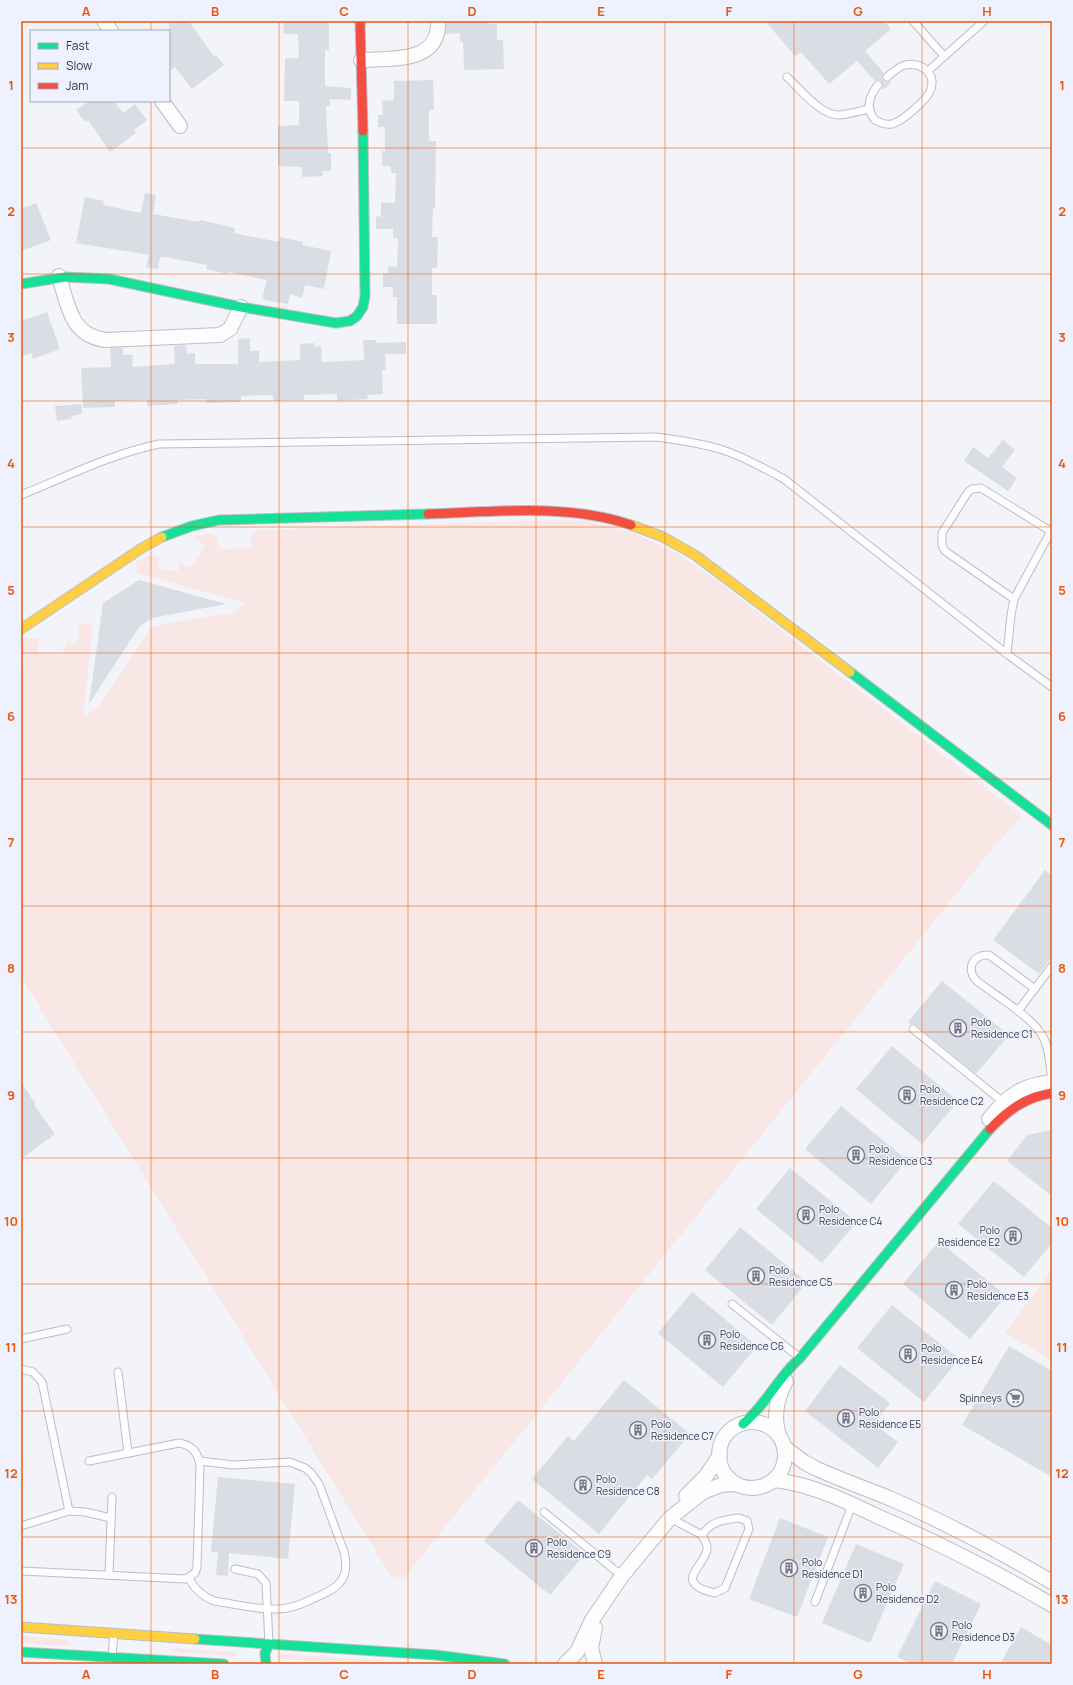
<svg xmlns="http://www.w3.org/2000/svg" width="1073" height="1685" font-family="Manrope,sans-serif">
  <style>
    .green { fill: #f8e7e4 }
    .building { fill: #dbdde5 }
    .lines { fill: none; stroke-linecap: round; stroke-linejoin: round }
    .lane-casing { stroke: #bcbec6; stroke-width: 9 }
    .street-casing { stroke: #bcbec6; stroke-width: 16 }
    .fast-casing { stroke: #bcbec6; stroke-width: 11 }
    .slow-casing { stroke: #bcbec6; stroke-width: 11 }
    .jam-casing { stroke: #bcbec6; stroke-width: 11 }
    .lane { stroke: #fdfdfe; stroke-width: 7 }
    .street { stroke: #fdfdfe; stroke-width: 14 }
    .fast { stroke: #16e098; stroke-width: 9 }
    .slow { stroke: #ffcf43; stroke-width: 9 }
    .jam { stroke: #f24e42; stroke-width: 9 }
    .grid { fill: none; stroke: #e8590c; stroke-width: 1; stroke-opacity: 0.55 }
    .labels { text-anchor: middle; stroke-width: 3; stroke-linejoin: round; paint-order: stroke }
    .poi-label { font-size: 10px; fill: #353742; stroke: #eff2fe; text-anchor: start }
    .neatline { fill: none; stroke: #e8590c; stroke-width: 1.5 }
    .grid-label { font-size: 13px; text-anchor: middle; font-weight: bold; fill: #e8590c }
  </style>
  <rect width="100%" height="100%" fill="#f2f4fa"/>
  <!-- green -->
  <g class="green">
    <path d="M557,520l32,1 48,13 43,21 40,28 302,233 -28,31 -590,731 -13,-2 -370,-599v-315l4,-2c-6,-9 -3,-13 0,-22l14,1 -1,13 26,3 2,-12h11l3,-20 13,2 -10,91 14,-7 53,-80 11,-4 66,-12 4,2 15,-12 -109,-30 -1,-11 15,-7 8,3v10l18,4 3,-9 10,5 15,-23 -10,-6v-3l17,-3 5,5 3,12 31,-3v-10l8,-7z"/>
    <path d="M1052,1270v90l-47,-27z"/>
    <path d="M21,1636l46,4 2,4 -2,2 -46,-3z"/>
    <path d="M174,1648l64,4 -1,4 -63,-4 -2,-2z"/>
    <path d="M282,1654l148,10h-75l-74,-5 -2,-2z"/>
  </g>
  <!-- building -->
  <g class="building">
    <path d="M169,21h20l25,36 2,-2 8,10 -32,24 -17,-22 -6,5z"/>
    <path d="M283,21h46v29h-4v36l26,2v12l-21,-1v7h-4l2,47h3v18h-9l1,5 -21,1v-10l-24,-1v-40l21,-1v-24h-15l1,-43h14l-1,-24h-14z"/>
    <path d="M446,21h42v3h9v16h6l1,29 -40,1 -1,-28h-3v-9l-15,1z"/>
    <path d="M765,21h119l7,8 -26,22 19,22 -2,4 1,3 4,2 3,-1 1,2 -8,7 -2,-9 -3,-1 -3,1 -18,-20 -28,23 -28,-32 -6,4z"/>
    <path d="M433,80l1,30h-5v31h7l-1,67h-2l-1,29h6l-1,31h-5v27h5v29h-40v-27h-4v-10h-10v-14l5,1v-8l9,1 1,-29h-5v-9h-17v-13l5,1v-15l14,1 1,-30h-5v-7h-9v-15h3v-24h-7v-12h5l-1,-14 12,-1v-19z"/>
    <path d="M89,101h25l9,12 12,-9 12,16 -13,10 2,3 -26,19 -22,-32 -3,2 -9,-12z"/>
    <path d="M145,193l11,2 -3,19 46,8 1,-2 35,8 -1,5 45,9 1,-5 23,5 -1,3 29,6 -7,38 -19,-4 -3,13 -12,-4 -2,10 -13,-2 -13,-3 5,-19 -39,-8v2l-22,-5 1,-4 -42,-8h-5l-2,12 -12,-2 3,-12 -73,-12 9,-46 19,4 -1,4 38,8z"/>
    <path d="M36,203l15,37 -30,11v-42z"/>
    <path d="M47,312l13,37 -27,10 -2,-6 -10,4v-36z"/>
    <path d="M250,338v13h9v11l41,-2v-16l14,-1v4l7,-1 1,16 42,-2 -1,-20h13v3l30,-1v12h-21l1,16h-4l1,24 -16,1 1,4 -31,2v-7l-33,1v5l-31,1v-6l-32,1v6l-35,1v-4l-29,1 1,4 -31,2v-6l-32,1v6l-32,1 -2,-40 30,-1 -1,-19h13v7h10l-1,12 43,-3 -1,-18 12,-1 1,9 8,-1v11h43v-25z"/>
    <path d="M81,404l1,10 -11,2 1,3 -15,2 -2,-15z"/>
    <path d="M1003,440l12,10 -13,17 15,11 -9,13 -44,-30 9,-14 15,11z"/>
    <path d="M139,580l87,24 -74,14 -13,9 -50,77 14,-101z"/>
    <path d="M1045,870l7,6v81l-13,17 -46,-34z"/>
    <path d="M942,981l67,54 -33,39 -60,-49 -5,-1 -3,-2z"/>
    <path d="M892,1046l66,55 -36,43 -66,-55z"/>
    <path d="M21,1083l15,21 -2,1 21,29 -34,25z"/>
    <path d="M841,1106l66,54 -36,44 -66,-55z"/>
    <path d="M1052,1130v66l-45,-35 20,-26z"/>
    <path d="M790,1168l67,54 -35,41 -66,-54z"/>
    <path d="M994,1181l58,47v15l-28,34 -66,-53z"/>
    <path d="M740,1227l67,55 -35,43 -67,-55z"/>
    <path d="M939,1241l67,55 -36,43 -67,-55z"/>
    <path d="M692,1292l65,54 -34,41 -65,-54z"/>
    <path d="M892,1305l67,54 -35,43 -67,-54z"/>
    <path d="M1009,1346l43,25v106l-90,-52z"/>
    <path d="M840,1365l50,38 -16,21 24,18 -20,26 -73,-57z"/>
    <path d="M624,1380l66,54 -38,45 -5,-4 -48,59 -67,-55 36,-43 6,5z"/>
    <path d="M218,1477l77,7 -7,75 -59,-6 -1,23 -12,-1 2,-23h-7z"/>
    <path d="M518,1500l67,54 -35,41 -66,-54z"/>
    <path d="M780,1518l48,19 -31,80 -48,-18z"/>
    <path d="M856,1544l48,20 -34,79 -48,-20z"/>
    <path d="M935,1581l46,23 -29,60h-41l-14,-7z"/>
    <path d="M1021,1627l31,18v19h-52z"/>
  </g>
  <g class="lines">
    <!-- lane casing -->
    <g class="lane-casing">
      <g id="lane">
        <path d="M913,21l31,35"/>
        <path d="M928,71l56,-50"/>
        <path d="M787,77c14,13 34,39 53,38 10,-1 19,-4 29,-6"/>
        <path d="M878,85c-9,11 -13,23 -3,35 5,3 11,5 17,4 11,-3 36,-25 39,-35 5,-17 -11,-27 -26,-24 -7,2 -13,8 -18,12"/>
        <path d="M21,495c45,-18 90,-41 138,-51l497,-7c22,3 45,6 67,13 21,7 41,18 61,29l223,175 45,33"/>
        <path d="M1014,599l-69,-48 -3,-6v-12l26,-41 4,-3 9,-1 71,44"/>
        <path d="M1007,654l4,-39 3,-16 37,-68"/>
        <path d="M1035,989l-46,-34c-17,-1 -24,15 -11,27 17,13 56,36 65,55 7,13 7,31 9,45"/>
        <path d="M1018,1011l34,-45"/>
        <path d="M913,1029l90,73"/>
        <path d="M732,1304l68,54"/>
        <path d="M21,1339l46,-10"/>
        <path d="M21,1369l12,3 9,10 27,129"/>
        <path d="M118,1372l10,81"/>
        <path d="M544,1512l78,64"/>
        <path d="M670,1518l32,17"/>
        <path d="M739,1518l8,3 2,8 -24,59 -10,5c-43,-10 -12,-25 -8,-43 1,-5 -3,-10 -5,-15 9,-14 22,-15 37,-17z"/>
        <path d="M21,1526l48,-15 16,1 26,6"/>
        <path d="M235,1569l23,5 8,9 3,61"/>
        <path d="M21,1571l165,8 9,-6 2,-6 3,-100c-1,-14 -8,-22 -21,-24l-90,18"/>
        <path d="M109,1575l3,-78"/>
        <path d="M189,1578c5,11 13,18 25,23 21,3 43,9 64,8 11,0 22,-4 32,-9 24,-10 42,-18 34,-48l-25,-68 -8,-11 -6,-5 -15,-6 -57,3 -33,-4"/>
        <path d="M815,1602l37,-97"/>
        <path d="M112,1657l2,-24"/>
      </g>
    </g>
    <!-- street casing -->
    <g class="street-casing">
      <g id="street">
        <path d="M104,21l7,10"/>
        <path d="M361,60c30,-2 79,4 77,-39"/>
        <path d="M162,101l18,25"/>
        <path d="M59,276c9,29 11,59 46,64l115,-5 10,-6 11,-22"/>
        <path d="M989,1119c18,-23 33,-34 63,-37"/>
        <circle cx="752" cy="1455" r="33"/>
        <path d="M779,1436c-6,-20 -3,-37 7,-55"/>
        <path d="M784,1447l20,15 11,6c24,11 49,20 74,30 56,24 110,53 163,84"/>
        <path d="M774,1480c37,4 72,21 105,37 60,26 117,55 173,88"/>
        <path d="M686,1496l20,-20 14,-21"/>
        <path d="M595,1628l-4,20 4,16"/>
        <path d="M565,1664l12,-12 15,-32 30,-44 48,-58 33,-26 18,-7 15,-1"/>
      </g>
    </g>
    <!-- fast casing -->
    <g class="fast-casing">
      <g id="fast">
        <path d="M21,284l44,-7 44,2 132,28 95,16 14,-2 7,-5 6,-9 2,-11 -2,-165"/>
        <path d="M162,537l30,-11 27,-6 209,-6"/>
        <path d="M850,672l202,153"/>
        <path d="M743,1424c23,-19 35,-47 57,-66l190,-229"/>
        <path d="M195,1639l241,16 69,9"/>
        <path d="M21,1652l203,12"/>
        <path d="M266,1664l-1,-11 4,-9"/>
      </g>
    </g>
    <!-- slow casing -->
    <g class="slow-casing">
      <g id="slow">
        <path d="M631,525l30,11 34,19 155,117"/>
        <path d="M21,629l121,-81 20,-11"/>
        <path d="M21,1627l174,12"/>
      </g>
    </g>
    <!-- jam casing -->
    <g class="jam-casing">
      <g id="jam">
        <path d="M360,21l3,110"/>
        <path d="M428,514c65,-2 140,-11 203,11"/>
        <path d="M990,1129c18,-19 36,-32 62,-36"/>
      </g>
    </g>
    <!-- lane -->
    <use href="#lane" class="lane"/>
    <!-- street -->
    <use href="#street" class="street"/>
    <!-- fast -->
    <use href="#fast" class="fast"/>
    <!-- slow -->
    <use href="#slow" class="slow"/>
    <!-- jam -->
    <use href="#jam" class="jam"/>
  </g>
  <!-- grid -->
  <path class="grid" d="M151,21v10M279,21v1643M408,21v1643M536,21v1643M665,21v1643M794,21v1643M922,21v1643M151,101v1563M21,148h1031M21,274h1031M21,401h1031M21,527h1031M21,653h1031M21,779h1031M21,906h1031M21,1032h1031M21,1158h1031M21,1284h1031M21,1411h1031M21,1537h1031"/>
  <!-- icons -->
  <defs>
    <g id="building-ring" transform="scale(0.9)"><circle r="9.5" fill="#eff2fe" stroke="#777982" stroke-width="1.5"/><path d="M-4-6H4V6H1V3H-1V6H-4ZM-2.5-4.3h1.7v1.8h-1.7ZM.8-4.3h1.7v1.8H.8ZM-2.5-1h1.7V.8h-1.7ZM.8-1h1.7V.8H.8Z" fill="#777982"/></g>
    <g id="supermarket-ring" transform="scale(0.9)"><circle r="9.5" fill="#eff2fe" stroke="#777982" stroke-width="1.5"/><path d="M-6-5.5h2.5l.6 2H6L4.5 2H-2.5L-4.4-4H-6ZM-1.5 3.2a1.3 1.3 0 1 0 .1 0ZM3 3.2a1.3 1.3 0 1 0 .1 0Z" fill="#777982"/></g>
  </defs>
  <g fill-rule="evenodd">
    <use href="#building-ring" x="958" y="1028"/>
    <use href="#building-ring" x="907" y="1095"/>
    <use href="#building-ring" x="856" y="1155"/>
    <use href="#building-ring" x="806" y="1215"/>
    <use href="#building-ring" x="1013" y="1236"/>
    <use href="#building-ring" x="756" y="1276"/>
    <use href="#building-ring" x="954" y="1290"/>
    <use href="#building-ring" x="707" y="1340"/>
    <use href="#building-ring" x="908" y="1354"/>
    <use href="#supermarket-ring" x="1015" y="1398"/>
    <use href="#building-ring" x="846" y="1418"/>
    <use href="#building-ring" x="638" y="1430"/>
    <use href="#building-ring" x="583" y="1485"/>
    <use href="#building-ring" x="534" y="1548"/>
    <use href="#building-ring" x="789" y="1568"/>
    <use href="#building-ring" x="863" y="1593"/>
    <use href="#building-ring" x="939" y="1631"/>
  </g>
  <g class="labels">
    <!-- poi labels -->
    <g class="poi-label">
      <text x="971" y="1026">Polo<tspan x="971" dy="12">Residence C1</tspan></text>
      <text x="920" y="1093">Polo<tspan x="920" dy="12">Residence C2</tspan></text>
      <text x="869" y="1153">Polo<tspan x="869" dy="12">Residence C3</tspan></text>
      <text x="819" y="1213">Polo<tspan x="819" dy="12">Residence C4</tspan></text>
      <text x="1000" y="1234" text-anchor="end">Polo<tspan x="1000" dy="12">Residence E2</tspan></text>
      <text x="769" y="1274">Polo<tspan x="769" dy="12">Residence C5</tspan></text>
      <text x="967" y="1288">Polo<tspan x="967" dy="12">Residence E3</tspan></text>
      <text x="720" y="1338">Polo<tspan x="720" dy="12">Residence C6</tspan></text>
      <text x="921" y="1352">Polo<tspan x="921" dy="12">Residence E4</tspan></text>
      <text x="1002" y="1402" text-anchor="end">Spinneys</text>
      <text x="859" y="1416">Polo<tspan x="859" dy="12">Residence E5</tspan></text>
      <text x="651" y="1428">Polo<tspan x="651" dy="12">Residence C7</tspan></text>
      <text x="596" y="1483">Polo<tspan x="596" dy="12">Residence C8</tspan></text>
      <text x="547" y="1546">Polo<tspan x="547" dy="12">Residence C9</tspan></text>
      <text x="802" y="1566">Polo<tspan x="802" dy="12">Residence D1</tspan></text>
      <text x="876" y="1591">Polo<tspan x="876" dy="12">Residence D2</tspan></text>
      <text x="952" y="1629">Polo<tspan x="952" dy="12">Residence D3</tspan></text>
    </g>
  </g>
  <!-- border -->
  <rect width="1073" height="1685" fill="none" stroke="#eff2fe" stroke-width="44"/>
  <!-- legend -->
  <rect x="30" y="30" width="140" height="72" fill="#eff2fe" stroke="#a5a7b3"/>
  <rect x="38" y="43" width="20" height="6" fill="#16e098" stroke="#a5a7b3"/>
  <text x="66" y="50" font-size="12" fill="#353742">Fast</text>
  <rect x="38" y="63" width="20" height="6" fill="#ffcf43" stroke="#a5a7b3"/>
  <text x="66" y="70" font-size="12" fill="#353742">Slow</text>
  <rect x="38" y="83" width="20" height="6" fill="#f24e42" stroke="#a5a7b3"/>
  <text x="66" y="90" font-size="12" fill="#353742">Jam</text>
  <rect x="22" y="22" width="1029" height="1641" class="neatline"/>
  <g class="grid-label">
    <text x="86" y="16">A</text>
    <text x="215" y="16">B</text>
    <text x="344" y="16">C</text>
    <text x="472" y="16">D</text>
    <text x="601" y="16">E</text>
    <text x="729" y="16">F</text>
    <text x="858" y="16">G</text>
    <text x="987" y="16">H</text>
    <text x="11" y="90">1</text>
    <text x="1062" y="90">1</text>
    <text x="11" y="216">2</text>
    <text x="1062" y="216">2</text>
    <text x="11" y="342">3</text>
    <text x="1062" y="342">3</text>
    <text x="11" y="468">4</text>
    <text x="1062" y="468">4</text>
    <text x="11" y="595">5</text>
    <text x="1062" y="595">5</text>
    <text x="11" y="721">6</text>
    <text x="1062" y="721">6</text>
    <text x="11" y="847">7</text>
    <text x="1062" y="847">7</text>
    <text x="11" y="973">8</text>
    <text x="1062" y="973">8</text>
    <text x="11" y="1100">9</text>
    <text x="1062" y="1100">9</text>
    <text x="11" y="1226">10</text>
    <text x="1062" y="1226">10</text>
    <text x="11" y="1352">11</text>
    <text x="1062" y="1352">11</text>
    <text x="11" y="1478">12</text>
    <text x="1062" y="1478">12</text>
    <text x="11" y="1604">13</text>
    <text x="1062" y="1604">13</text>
    <text x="86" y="1679">A</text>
    <text x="215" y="1679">B</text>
    <text x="344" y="1679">C</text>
    <text x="472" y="1679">D</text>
    <text x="601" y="1679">E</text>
    <text x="729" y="1679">F</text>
    <text x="858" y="1679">G</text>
    <text x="987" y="1679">H</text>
  </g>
</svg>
